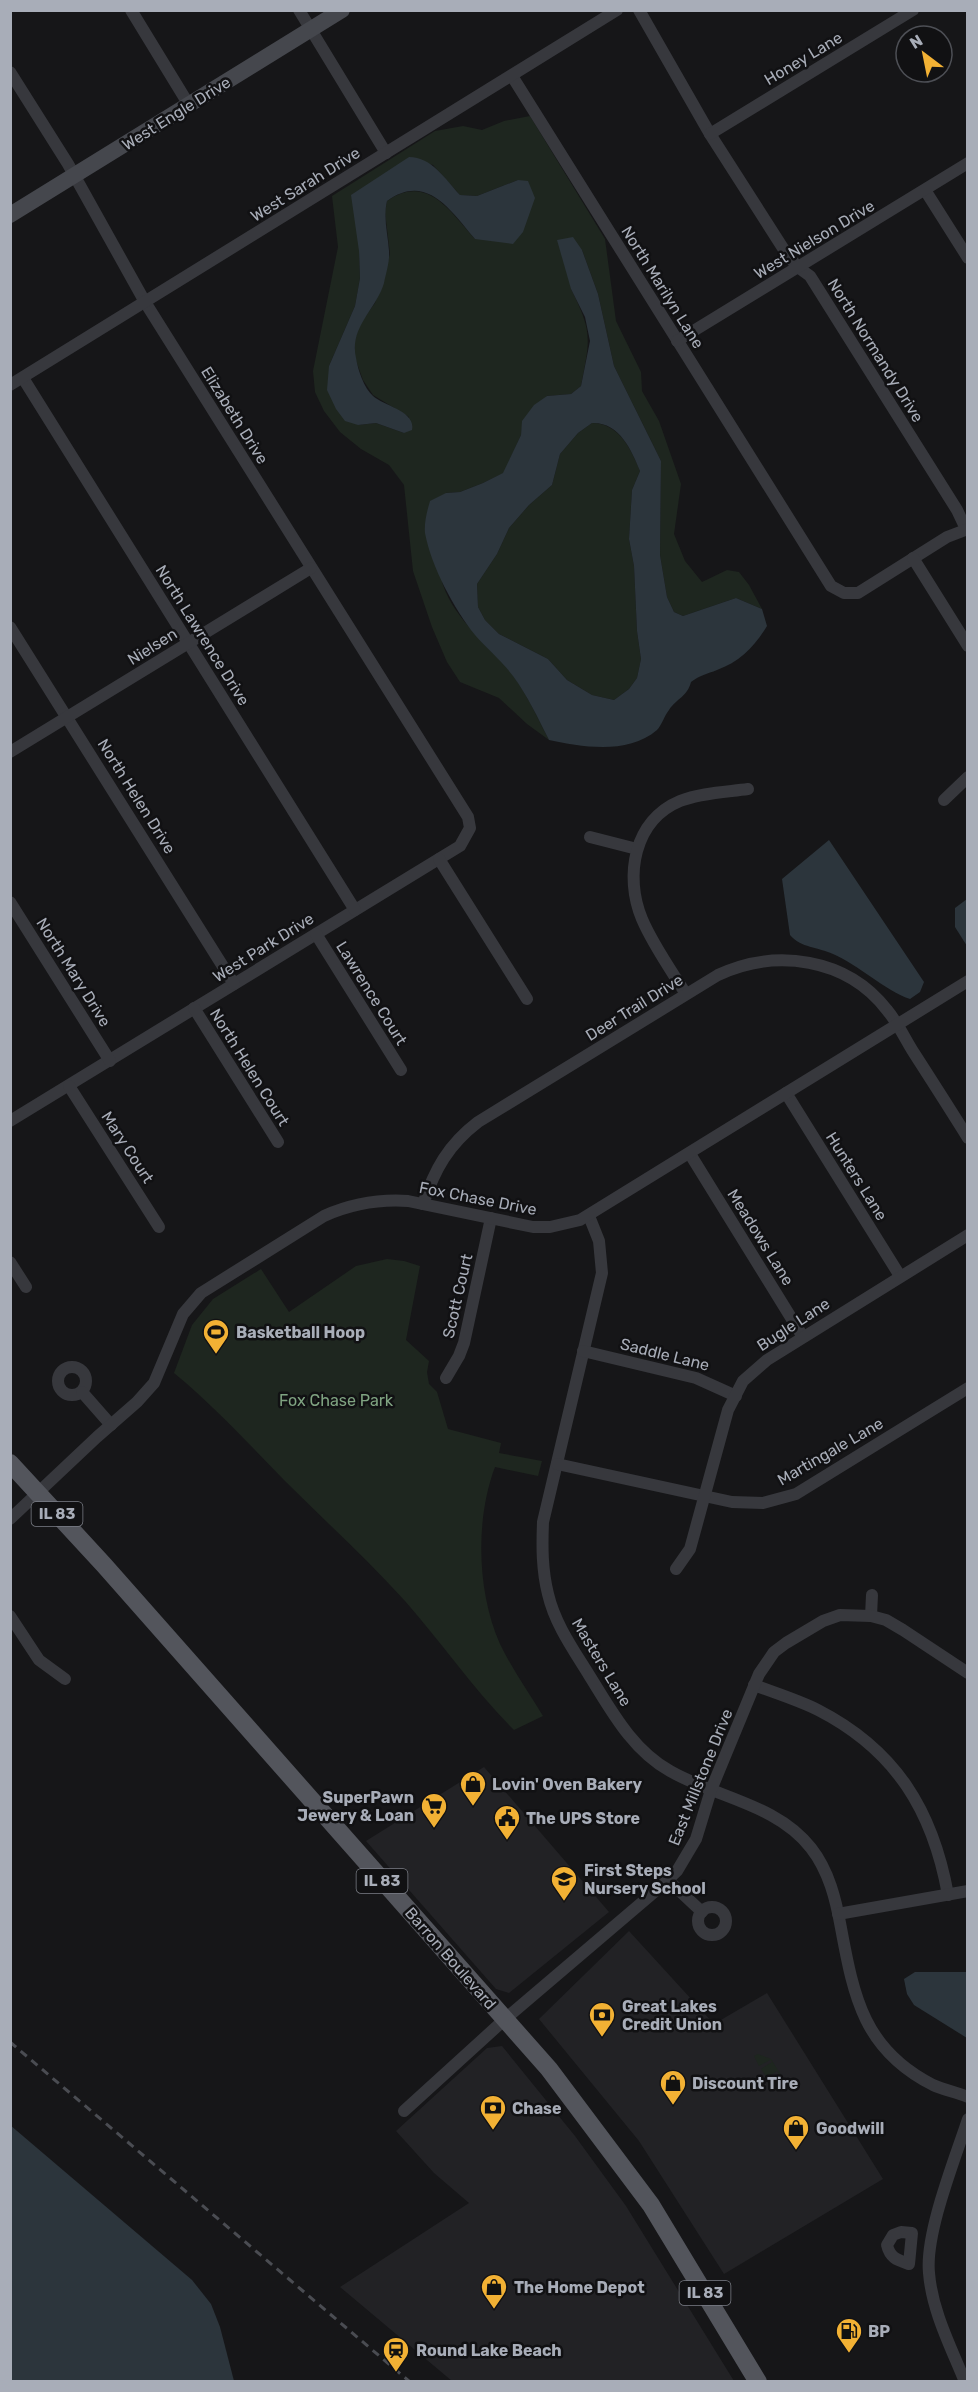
<svg xmlns="http://www.w3.org/2000/svg" width="978" height="2392" font-family="Rubik,sans-serif">
  <style>
    .built { fill: #222225 }
    .green { fill: #1e261f; fill-rule: evenodd }
    .water { fill: #2c353c; fill-rule: evenodd }
    .lines { fill: none; stroke-linecap: round; stroke-linejoin: round }
    .street { stroke: #37383d; stroke-width: 12 }
    .secondary { stroke: #45474d; stroke-width: 16 }
    .primary { stroke: #53555c; stroke-width: 18 }
    .rail { stroke: #4a4c52; stroke-width: 3; stroke-dasharray: 8 6; stroke-linecap: butt }
    .labels { text-anchor: middle; stroke-width: 5; stroke-linejoin: round; paint-order: stroke }
    .shield { fill: #111113; stroke: #7b7e86; stroke-width: 1.5 }
    .shield-label { font-size: 15px; font-weight: bold; fill: #a8adb8 }
    .street-label { font-size: 16px; fill: #a8adb8; stroke: #111113 }
    .poi-label { font-size: 16px; font-weight: bold; fill: #a8adb8; stroke: #111113; text-anchor: start }
    .park-label { font-size: 16px; fill: #7fa381; stroke: #111113 }
  </style>
  <rect width="100%" height="100%" fill="#161618"/>
  <!-- built -->
  <g class="built">
    <path d="M484,1767l125,145 -100,81 -13,-4 -130,-148z"/>
    <path d="M629,1931l85,93 53,-31 116,186 -159,95 -85,-133 -100,-122z"/>
    <path d="M502,2046l73,90 51,70 108,175h-282l-112,-94 129,-84 -35,-30 -38,-42 91,-83z"/>
  </g>
  <!-- green -->
  <g class="green">
    <path d="M530,116l75,123 11,82 25,51 1,19 17,30 22,63 -7,50 11,27 17,21 25,-12 12,2 10,13 13,24 -26,-11 -53,18 -9,-4 -7,-15 -7,-42 1,-94 -47,-95 -16,-72 -16,-44 -11,39c22,44 19,50 10,97l-10,8 -24,2 -24,25 -2,14 -17,38 -21,10 -23,9 -14,1c-1,18 -7,79 -3,92 13,37 47,60 70,90 14,20 25,43 36,65l-22,-16 -28,-26 -39,-16 -13,-20 -15,-35 -19,-56 -9,-86 -15,-20 -28,-16 -21,-17 -16,-21 -9,-19 -2,-21 25,-124 -6,-51 103,-65 28,-5 19,4 22,-9zM409,157l24,8 27,30 17,1 41,-16 -43,59c-25,-28 -48,-66 -88,-38l-2,11 5,42 -15,49 -14,19 -6,17v19l8,22 10,15 36,22 -5,16 -28,-10 -18,2 -29,-59 26,-60 5,-28 -1,-27z"/>
    <path d="M592,423c27,0 39,26 48,48l-8,19 -3,49 5,27 3,65 4,28 -4,19 -8,11 -15,11 -22,-5 -25,-15 -19,-21 -49,-25 -14,-14 -7,-13 -1,-23 20,-30 12,-26 20,-23 23,-20 8,-31 18,-21z"/>
    <path d="M387,1259l17,2 16,5 -14,74 23,21 -2,11 2,12 8,8 11,37 53,14 -2,10 43,8 -4,15 -43,-9c-20,53 -18,125 5,177 12,25 29,49 43,72l-29,14c-40,-40 -72,-87 -109,-129 -38,-42 -80,-80 -120,-120 -36,-37 -70,-74 -111,-108l18,-48 21,-26 48,-30 28,43 67,-46z"/>
    <path d="M758,2054l13,5 17,27 -3,-3 -11,7 -5,-9 10,-7 -2,-3 -10,7 -6,-9 11,-7 -2,-2 -11,6 -5,-10z"/>
  </g>
  <!-- water -->
  <g class="water">
    <path d="M409,157c23,0 36,22 51,38l17,1 41,-16 10,1 7,17 -12,34 -10,12 -38,-5c-24,-28 -48,-67 -88,-38 -4,17 1,33 2,50 1,10 -3,22 -5,32 -8,27 -35,44 -28,75 2,12 8,30 17,38 11,10 43,15 39,34l-8,3 -28,-10 -18,2 -13,-4 -9,-12 -9,-19 2,-24 26,-60 5,-28 -1,-27 -8,-56z"/>
    <path d="M573,237l9,13 16,44 16,72 47,95 -1,94 7,42 7,15 9,4 53,-18 26,11 5,17c-12,20 -27,36 -50,44 -10,4 -17,5 -26,12 -4,15 -14,16 -22,28 -5,6 -7,15 -12,20 -29,25 -75,17 -108,10 -11,-22 -22,-45 -36,-64 -11,-15 -26,-27 -38,-41 -21,-26 -44,-69 -50,-102 -1,-10 2,-22 5,-32l16,-8 14,-1 23,-9 20,-10 18,-38 1,-14 12,-16 13,-9 24,-2 10,-8 9,-45 -5,-24 -14,-28 -14,-49zM592,423c27,-1 39,26 48,48l-8,19 -3,49 5,27 3,65 4,28 -4,19 -8,11 -15,11 -22,-5 -25,-15 -19,-21 -49,-25 -14,-14 -7,-13 -1,-23 20,-30 12,-26 20,-23 23,-20 8,-31 18,-21z"/>
    <path d="M829,840l95,142 -4,10 -10,7c-26,-9 -51,-34 -77,-45 -15,-7 -32,-6 -43,-19l-8,-56z"/>
    <path d="M967,899v47l-12,-19v-19z"/>
    <path d="M915,1972h52v66l-53,-33 -7,-11 -3,-15z"/>
    <path d="M10,2125l182,155 19,24 9,23 14,54h-223z"/>
  </g>
  <g class="lines">
    <!-- street -->
    <g class="street">
      <path d="M131,10l58,95"/>
      <path d="M299,10l87,143"/>
      <path d="M639,10l71,124 78,122 11,12 11,8 147,234 9,19"/>
      <path d="M10,72l58,92 77,138 323,515 2,11 -10,18 -450,275"/>
      <path d="M512,76l319,510 13,7h14l89,-56 21,-8"/>
      <path d="M710,134l203,-124"/>
      <path d="M925,190l43,68"/>
      <path d="M677,341l291,-178"/>
      <path d="M23,378l332,532"/>
      <path d="M10,385l607,-375"/>
      <path d="M913,558l55,88"/>
      <path d="M10,627l224,357"/>
      <path d="M10,752l301,-184"/>
      <path d="M944,800l24,-23"/>
      <path d="M590,837l47,12"/>
      <path d="M439,859l88,140"/>
      <path d="M10,902l100,159"/>
      <path d="M316,934l85,136"/>
      <path d="M686,994c-15,-24 -33,-49 -44,-75 -18,-43 -8,-99 38,-118 20,-8 46,-9 68,-12"/>
      <path d="M194,1008l84,134"/>
      <path d="M69,1086l90,141"/>
      <path d="M786,1093l114,183"/>
      <path d="M690,1154l113,183"/>
      <path d="M423,1204c12,-35 25,-59 55,-82l240,-147c58,-27 129,-17 169,35 11,13 18,29 27,43 18,28 36,56 54,85"/>
      <path d="M589,1216l10,25 3,32 -59,249c-1,25 -1,48 5,72 7,30 25,55 41,81 22,35 43,75 81,96 47,27 107,33 141,77 18,23 25,52 30,80 13,70 23,122 92,157 11,5 23,7 35,12"/>
      <path d="M10,1262l16,25"/>
      <path d="M583,1351l113,27 40,18"/>
      <circle cx="72" cy="1381" r="14"/>
      <path d="M446,1378l13,-22 5,-13 27,-125"/>
      <path d="M82,1392l29,33"/>
      <path d="M557,1464l175,38 31,1 33,-9 172,-106"/>
      <path d="M10,1519l87,-82 40,-35 17,-19 29,-69 18,-21 123,-77c27,-12 54,-17 84,-15l125,26h17l30,-7 388,-239"/>
      <path d="M676,1569l14,-20 38,-139 15,-29 24,-21 201,-125"/>
      <path d="M10,1616l29,44 26,19"/>
      <path d="M871,1616l1,-21"/>
      <path d="M754,1685c21,8 44,15 64,25 78,40 115,101 130,185"/>
      <path d="M668,1880l34,32"/>
      <circle cx="712" cy="1921" r="14"/>
      <path d="M838,1914l130,-23"/>
      <path d="M404,2111l100,-91 155,-132 18,-17 19,-32 15,-49 48,-116 15,-22 12,-9 37,-22 17,-6 31,1 15,4 17,10 65,43"/>
      <path d="M901,2232l11,1 -3,31c-12,-4 -19,-6 -22,-19l6,-10z"/>
      <path d="M965,2382c-14,-35 -33,-71 -36,-109 -4,-40 26,-114 39,-154"/>
    </g>
    <!-- secondary -->
    <path class="secondary" d="M10,215l332,-205"/>
    <!-- primary -->
    <path class="primary" d="M10,1463l94,102 445,504 102,136 107,177"/>
    <!-- rail -->
    <path class="rail" d="M10,2042l400,340"/>
  </g>
  <!-- icons -->
  <defs>
    <g id="stadium-pin" transform="scale(1.35)"><path d="M0 17L-7.5 6A9.5 9.5 0 1 1 7.5 6Z" fill="#f2b134" stroke="#111113"/><path d="M0-5a6.5 5 0 1 0 0 10a6.5 5 0 1 0 0-10ZM-3.5-1.8h7v3.6h-7Z" fill="#111"/></g>
    <g id="shop-pin" transform="scale(1.35)"><path d="M0 17L-7.5 6A9.5 9.5 0 1 1 7.5 6Z" fill="#f2b134" stroke="#111113"/><path d="M-5-2.5h2.3a2.7 3.5 0 0 1 5.4 0H5L5.5 6h-11ZM-1.5-2.5h3a1.5 2.3 0 0 0-3 0Z" fill="#111"/></g>
    <g id="supermarket-pin" transform="scale(1.35)"><path d="M0 17L-7.5 6A9.5 9.5 0 1 1 7.5 6Z" fill="#f2b134" stroke="#111113"/><path d="M-6-5.5h2.5l.6 2H6L4.5 2H-2.5L-4.4-4H-6ZM-1.5 3.2a1.3 1.3 0 1 0 .1 0ZM3 3.2a1.3 1.3 0 1 0 .1 0Z" fill="#111"/></g>
    <g id="civic-pin" transform="scale(1.35)"><path d="M0 17L-7.5 6A9.5 9.5 0 1 1 7.5 6Z" fill="#f2b134" stroke="#111113"/><path d="M-.6-6.5H3V-4.5H.6V-3L4-1V1h2V6H-6V1h2V-1L-.6-3ZM-1.2 2.5V6h2.4V2.5Z" fill="#111"/></g>
    <g id="school-pin" transform="scale(1.35)"><path d="M0 17L-7.5 6A9.5 9.5 0 1 1 7.5 6Z" fill="#f2b134" stroke="#111113"/><path d="M0-5L7-2L0 1L-7-2ZM-4 1L0 2.5L4 1V4Q0 6-4 4Z" fill="#111"/></g>
    <g id="bank-pin" transform="scale(1.35)"><path d="M0 17L-7.5 6A9.5 9.5 0 1 1 7.5 6Z" fill="#f2b134" stroke="#111113"/><path d="M-6-4H6V4H-6ZM0-2.3a2.3 2.3 0 1 0 0 4.6a2.3 2.3 0 1 0 0-4.6Z" fill="#111"/></g>
    <g id="fuel-pin" transform="scale(1.35)"><path d="M0 17L-7.5 6A9.5 9.5 0 1 1 7.5 6Z" fill="#f2b134" stroke="#111113"/><path d="M-5.5-6h7V0h2V4h1.3V-2.5L3-4.5l.8-.8L6-3V5H2.5V1h-1V6h-7ZM-4.2-4.7v3.2H.2V-4.7Z" fill="#111"/></g>
    <g id="station-pin" transform="scale(1.35)"><path d="M0 17L-7.5 6A9.5 9.5 0 1 1 7.5 6Z" fill="#f2b134" stroke="#111113"/><path d="M-3-6H3Q5-6 5-4V2Q5 4 3 4L4.5 6H3L1.5 4h-3L-3 6H-4.5L-3 4Q-5 4-5 2V-4Q-5-6-3-6ZM-3.5-4v3h7v-3ZM-3.5 1v1.5H-2V1ZM2 1v1.5H3.5V1Z" fill="#111"/></g>
  </defs>
  <g fill-rule="evenodd">
    <use href="#stadium-pin" x="216" y="1332"/>
    <use href="#shop-pin" x="473" y="1784"/>
    <use href="#supermarket-pin" x="434" y="1806"/>
    <use href="#civic-pin" x="507" y="1818"/>
    <use href="#school-pin" x="564" y="1879"/>
    <use href="#bank-pin" x="602" y="2015"/>
    <use href="#shop-pin" x="673" y="2083"/>
    <use href="#bank-pin" x="493" y="2108"/>
    <use href="#shop-pin" x="796" y="2128"/>
    <use href="#shop-pin" x="494" y="2287"/>
    <use href="#fuel-pin" x="849" y="2331"/>
    <use href="#station-pin" x="396" y="2350"/>
  </g>
  <g class="labels">
    <!-- shield labels -->
    <g class="shield">
      <rect x="31.5" y="1502" width="51" height="24" rx="4.5"/>
      <rect x="356.5" y="1869" width="51" height="24" rx="4.5"/>
      <rect x="679.5" y="2281" width="51" height="24" rx="4.5"/>
    </g>
    <g class="shield-label">
      <text x="57" y="1519">IL 83</text>
      <text x="382" y="1886">IL 83</text>
      <text x="705" y="2298">IL 83</text>
    </g>
    <!-- street labels -->
    <g class="street-label">
      <text transform="translate(803 58) rotate(-31)" y="6">Honey Lane</text>
      <text transform="translate(176 113) rotate(-32)" y="6">West Engle Drive</text>
      <text transform="translate(305 184) rotate(-32)" y="6">West Sarah Drive</text>
      <text transform="translate(814 239) rotate(-31)" y="6">West Nielson Drive</text>
      <text transform="translate(663 287) rotate(58)" y="6">North Marilyn Lane</text>
      <text transform="translate(876 350) rotate(58)" y="6">North Normandy Drive</text>
      <text transform="translate(235 415) rotate(58)" y="6">Elizabeth Drive</text>
      <text transform="translate(203 635) rotate(58)" y="6">North Lawrence Drive</text>
      <text transform="translate(152 646) rotate(-32)" y="6">Nielsen</text>
      <text transform="translate(137 796) rotate(58)" y="6">North Helen Drive</text>
      <text transform="translate(263 947) rotate(-32)" y="6">West Park Drive</text>
      <text transform="translate(74 972) rotate(58)" y="6">North Mary Drive</text>
      <text transform="translate(372 993) rotate(58)" y="6">Lawrence Court</text>
      <text transform="translate(634 1007) rotate(-32)" y="6">Deer Trail Drive</text>
      <text transform="translate(250 1067) rotate(58)" y="6">North Helen Court</text>
      <text transform="translate(128 1147) rotate(57)" y="6">Mary Court</text>
      <text transform="translate(857 1176) rotate(58)" y="6">Hunters Lane</text>
      <text transform="translate(478 1198) rotate(11)" y="6">Fox Chase Drive</text>
      <text transform="translate(761 1237) rotate(58)" y="6">Meadows Lane</text>
      <text transform="translate(457 1296) rotate(-77)" y="6">Scott Court</text>
      <text transform="translate(793 1324) rotate(-33)" y="6">Bugle Lane</text>
      <text transform="translate(665 1354) rotate(14)" y="6">Saddle Lane</text>
      <text transform="translate(830 1451) rotate(-30)" y="6">Martingale Lane</text>
      <text transform="translate(602 1662) rotate(59)" y="6">Masters Lane</text>
      <text transform="translate(700 1777) rotate(-68)" y="6">East Millstone Drive</text>
      <text transform="translate(451 1958) rotate(49)" y="6">Barron Boulevard</text>
    </g>
    <!-- poi labels -->
    <g class="poi-label">
      <text x="236" y="1338">Basketball Hoop</text>
      <text x="492" y="1790">Lovin' Oven Bakery</text>
      <text x="414" y="1803" text-anchor="end">SuperPawn<tspan x="414" dy="18">Jewery &amp; Loan</tspan></text>
      <text x="526" y="1824">The UPS Store</text>
      <text x="584" y="1876">First Steps<tspan x="584" dy="18">Nursery School</tspan></text>
      <text x="622" y="2012">Great Lakes<tspan x="622" dy="18">Credit Union</tspan></text>
      <text x="692" y="2089">Discount Tire</text>
      <text x="512" y="2114">Chase</text>
      <text x="816" y="2134">Goodwill</text>
      <text x="514" y="2293">The Home Depot</text>
      <text x="868" y="2337">BP</text>
      <text x="416" y="2356">Round Lake Beach</text>
    </g>
    <!-- park labels -->
    <g class="park-label">
      <text x="336" y="1406">Fox Chase Park</text>
    </g>
  </g>
  <!-- border -->
  <rect width="978" height="2392" fill="none" stroke="#a8adb8" stroke-width="24"/>
  <!-- north arrow -->
  <g transform="translate(924 54) rotate(328)"><circle r="28" fill="#111113" stroke="#4d4f55" stroke-width="1.5"/>
  <path d="M0-4.5L10 22L0 15L-10 22Z" fill="#f2b134"/>
  <text y="-9" font-size="16" font-weight="bold" text-anchor="middle" fill="#a8adb8">N</text>
  </g>
</svg>
